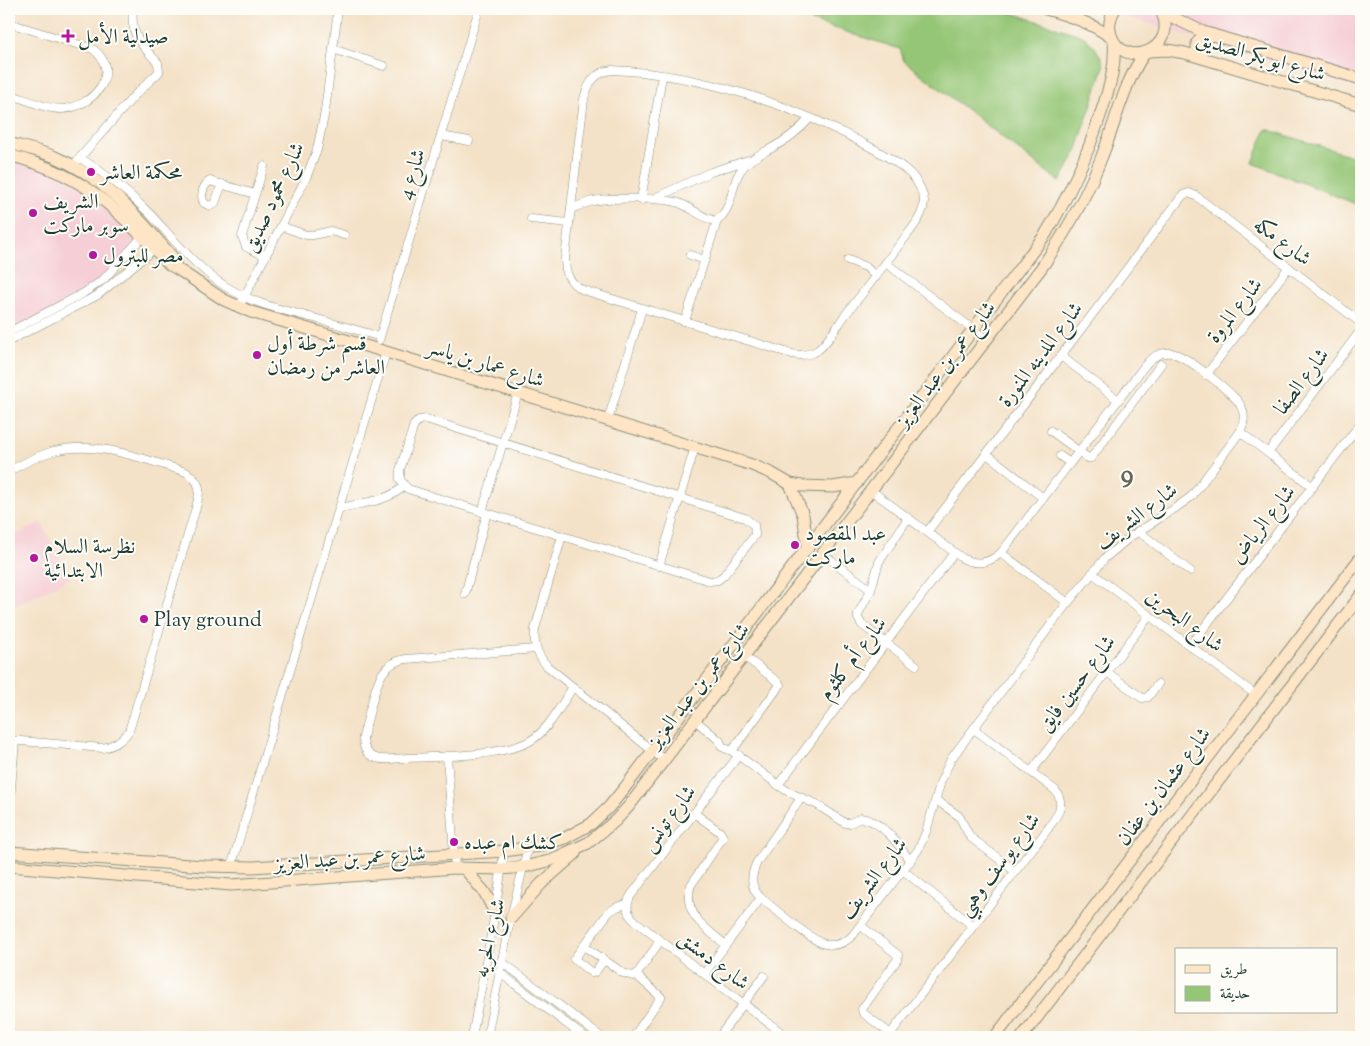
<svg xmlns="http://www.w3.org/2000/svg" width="1370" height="1046" font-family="'Sorts Mill Goudy',Amiri,serif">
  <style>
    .built { fill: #f6cfd6 }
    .green { fill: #95c676; stroke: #5a8255 }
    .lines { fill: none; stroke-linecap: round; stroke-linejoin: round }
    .street-casing { stroke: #8a907e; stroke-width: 9 }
    .secondary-casing { stroke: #8a907e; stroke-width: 13 }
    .street { stroke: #fff; stroke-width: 8 }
    .secondary { stroke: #fde5c5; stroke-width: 11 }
    .poi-dot { fill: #b5179e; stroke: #fdfcf7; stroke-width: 2 }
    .labels { text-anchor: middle; stroke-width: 4; stroke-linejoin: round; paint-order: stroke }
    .poi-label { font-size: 21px; fill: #1f3d34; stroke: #fdfcf7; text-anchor: start }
    .street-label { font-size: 21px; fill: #1f3d34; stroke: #fdfcf7 }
    .district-label { font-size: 26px; font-weight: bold; fill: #686456; stroke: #fdfcf7 }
  </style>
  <rect width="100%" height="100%" fill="#fdfcf7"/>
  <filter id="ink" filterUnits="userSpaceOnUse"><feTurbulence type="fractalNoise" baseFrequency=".02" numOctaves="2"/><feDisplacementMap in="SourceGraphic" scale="10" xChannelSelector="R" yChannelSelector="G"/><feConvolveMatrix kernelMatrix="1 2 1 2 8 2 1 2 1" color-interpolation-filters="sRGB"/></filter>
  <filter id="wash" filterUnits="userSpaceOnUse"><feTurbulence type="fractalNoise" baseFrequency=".0096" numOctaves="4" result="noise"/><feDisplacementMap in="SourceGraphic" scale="20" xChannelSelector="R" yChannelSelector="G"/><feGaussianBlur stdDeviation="1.12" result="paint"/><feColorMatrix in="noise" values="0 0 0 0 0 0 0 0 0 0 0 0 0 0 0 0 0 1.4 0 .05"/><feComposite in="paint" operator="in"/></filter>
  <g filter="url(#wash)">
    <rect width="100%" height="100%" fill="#f4e2c8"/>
    <!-- built -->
    <g class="built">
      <path d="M1100,9h261v80l-221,-68z"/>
      <path d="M9,149l47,15 23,11 77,58 -45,46 -23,16 -79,41z"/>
      <path d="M41,522l29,56 -61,31v-70z"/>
    </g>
    <!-- green -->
    <g class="green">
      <path d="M774,9h226l83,27 11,10 7,11 3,9 -28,86 -16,30 -156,-121 -4,-12z"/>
      <path d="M1266,129l95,30v47l-108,-43z"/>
    </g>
  </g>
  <g filter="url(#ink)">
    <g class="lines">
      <!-- street casing -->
      <g class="street-casing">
        <g id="street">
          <path d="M9,23l84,26c31,24 -2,59 -31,60 -17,0 -37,-10 -53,-15"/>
          <path d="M333,49l51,17"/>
          <path d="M612,70c89,4 183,35 260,78 19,11 46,24 51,48 2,6 1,12 -2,18 -5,12 -16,23 -24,34 -17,22 -33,44 -51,66 -9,12 -17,27 -28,36 -8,5 -17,6 -26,4l-209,-64c-14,-7 -18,-17 -18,-32l19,-159c4,-16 11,-27 28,-29z"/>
          <path d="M441,136l28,5"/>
          <path d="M80,158c25,15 47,33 68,54 25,26 47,55 77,74 28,18 58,24 89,32 22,6 44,12 66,19"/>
          <path d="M77,161l57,-65 25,-24 -1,-9c-17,-19 -28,-27 -25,-54"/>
          <path d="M264,166l-22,70 4,11 20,9"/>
          <path d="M222,184l-7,19 -5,3 -6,-3c-4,-7 -1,-18 6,-22l3,1 42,12"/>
          <path d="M655,198l56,-26 37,-12"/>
          <path d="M641,200l21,-124"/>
          <path d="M571,209c7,-3 14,-6 22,-8 18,-3 69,-4 86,2 14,5 23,16 38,18"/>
          <path d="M531,219l38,4"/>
          <path d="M281,226l25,9h7l18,-4 13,4"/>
          <path d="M690,255l15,5"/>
          <path d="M848,260l18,7 10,10"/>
          <path d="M886,263l101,77"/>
          <path d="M239,307l67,-129 11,-28 8,-39 11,-86 1,-9 -2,-7"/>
          <path d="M685,321l32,-100c19,-17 12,-38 27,-55 7,-8 17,-12 26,-17 15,-8 29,-18 40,-31"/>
          <path d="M9,332l73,-38 21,-14 39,-43"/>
          <path d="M379,340l100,-331"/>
          <path d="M9,341l89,-46 56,-46"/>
          <path d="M1061,356l57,44"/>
          <path d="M1206,375l83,-108"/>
          <path d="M426,419l319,99 9,7 1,10 -31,40 -6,5 -8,1 -302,-92 -8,-9v-10l14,-45 5,-5z"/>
          <path d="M608,420l34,-111"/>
          <path d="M1051,431l37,27h3l70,-94"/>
          <path d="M1240,432l73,55"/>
          <path d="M1268,453l93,-123"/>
          <path d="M987,454l56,44"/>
          <path d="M1060,456l10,7"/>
          <path d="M9,471c14,-7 29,-16 45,-20 45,-11 89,8 132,21 18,12 14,20 9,39l-66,220c-8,10 -14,14 -26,17l-94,-8"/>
          <path d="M340,508c21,-5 48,-6 64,-22"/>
          <path d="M482,512l36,-119"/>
          <path d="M908,518l-29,44 -8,28 -13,24v4l4,7 54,40"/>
          <path d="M1138,531l52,40"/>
          <path d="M927,532l256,-337 6,-2 7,3 165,127"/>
          <path d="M562,536l-27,93c-2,14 2,26 12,37l117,94"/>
          <path d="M1001,553l67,50"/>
          <path d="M823,554l48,36"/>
          <path d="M659,566l36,-119"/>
          <path d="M1092,573l164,122"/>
          <path d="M465,594l22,-81"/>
          <path d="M1190,646l171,-223"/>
          <path d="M536,649l-130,10c-26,4 -29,25 -35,47 -3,10 -5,20 -8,31 0,9 3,18 13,21 8,3 21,0 30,0 32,-1 98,-2 124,-17 19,-11 31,-36 43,-54"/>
          <path d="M1107,672l35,26 6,-1 10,-13"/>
          <path d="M695,720l25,21 2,6 10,4 52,38 11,6 21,9 29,19h5l11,-5c20,2 40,28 49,44"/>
          <path d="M732,751l48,-66 -2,-3 -34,-26"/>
          <path d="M739,755l-107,139c-7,10 -6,19 3,27l152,116"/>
          <path d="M447,756l8,112"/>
          <path d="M1031,772l118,-156"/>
          <path d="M778,785l176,-232"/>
          <path d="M801,798l-44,64c-6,13 -8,25 4,36 13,10 50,43 64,46 11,3 20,-1 28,-9l65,-85 8,-18 15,-51 10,-22 111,-149 43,-52 25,-21 44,-28 18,-13 48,-64c6,-12 5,-23 -4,-33 -12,-12 -50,-44 -65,-46 -10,-1 -19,4 -25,11l-145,189c-12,10 -24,13 -39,5l-90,-67"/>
          <path d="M936,800l23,16 11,21 45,34"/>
          <path d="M9,811l6,-70"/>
          <path d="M694,813l26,19 3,5 -32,48c-10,28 16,45 35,60"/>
          <path d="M231,867l155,-515"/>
          <path d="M904,871l69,55"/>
          <path d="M861,926l37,29 -1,5 -35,49 1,4 28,21"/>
          <path d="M584,946l39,27 10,3 4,-2 23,-33"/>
          <path d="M604,960l-9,12 -3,1 -18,-14 35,-47 8,-5 10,-3"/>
          <path d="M501,961l100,76"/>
          <path d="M499,972l85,65"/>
          <path d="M704,974l57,-76"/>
          <path d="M634,1036l27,-39 -25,-22"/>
          <path d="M472,1037l23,-124 9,-62"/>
          <path d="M487,1037l21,-107 20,-83"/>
          <path d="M719,1037l45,-61"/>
          <path d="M888,1037l159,-207c9,-13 20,-25 8,-40l-81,-61"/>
        </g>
      </g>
      <!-- secondary casing -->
      <g class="secondary-casing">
        <g id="secondary">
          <path d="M1046,9c24,7 46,14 66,29"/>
          <path d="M1115,9c-5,8 -7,17 -4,26 12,37 70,14 50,-24"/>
          <path d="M1162,12l41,20 158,47"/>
          <path d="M1149,51l18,-1 18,3 176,52"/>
          <path d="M1204,58l-7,-8v-7l4,-5 12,-3"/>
          <path d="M9,143c14,4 30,8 44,13 54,22 85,62 122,104l1,8"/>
          <path d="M9,155c34,9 66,22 94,45 24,19 45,43 67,65l6,3 48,32 27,12 135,40 366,113 19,8 19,11 12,2 31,1 24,-4"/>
          <path d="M790,484l13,31 5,33"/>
          <path d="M9,852l195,14 49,1 251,-16 35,-5 26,-8 26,-14 18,-17 14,-17 422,-555c24,-39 42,-78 56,-122 8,-24 15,-46 13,-71"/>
          <path d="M9,866l222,19 224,-17 46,1 23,-2 25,-6 39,-18 27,-22 14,-15 413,-539c24,-35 45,-71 60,-111 14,-34 21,-71 42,-102"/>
          <path d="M465,869l20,24 10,20"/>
          <path d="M511,918l30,-34 34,-30"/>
          <path d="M995,1037l366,-480"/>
          <path d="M1022,1037l339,-442"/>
        </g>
      </g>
      <!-- street -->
      <use href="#street" class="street"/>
      <!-- secondary -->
      <use href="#secondary" class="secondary"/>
    </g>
  </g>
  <!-- markers -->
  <g class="poi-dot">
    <path d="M65.5 28.5h5v5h5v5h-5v5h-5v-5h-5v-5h5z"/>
    <circle cx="91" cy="172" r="5"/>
    <circle cx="33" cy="213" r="5"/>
    <circle cx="93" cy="255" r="5"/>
    <circle cx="257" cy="355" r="5"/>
    <circle cx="795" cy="545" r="5"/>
    <circle cx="34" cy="558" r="5"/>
    <circle cx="144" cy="619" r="5"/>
    <circle cx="454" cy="842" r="5"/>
  </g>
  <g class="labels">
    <!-- poi labels -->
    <g class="poi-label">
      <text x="78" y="43">صيدلية الأمل</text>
      <text x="101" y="179">محكمة العاشر</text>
      <text x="43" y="208">الشريف<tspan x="43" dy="24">سوبر ماركت</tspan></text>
      <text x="103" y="262">مصر للبترول</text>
      <text x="267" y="350">قسم شرطة أول<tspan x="267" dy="24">العاشر من رمضان</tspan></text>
      <text x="805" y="540">عبد المقصود<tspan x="805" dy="24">ماركت</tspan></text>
      <text x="44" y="553">نظرسة السلام<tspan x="44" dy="24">الابتدائية</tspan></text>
      <text x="154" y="626">Play ground</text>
      <text x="464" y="849">كشك ام عبده</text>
    </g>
    <!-- street labels -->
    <g class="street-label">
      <text transform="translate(1261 56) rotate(16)" y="7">شارع ابو بكر الصديق</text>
      <text transform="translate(411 174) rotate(-73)" y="7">شارع 4</text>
      <text transform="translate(273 197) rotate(-65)" y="7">شارع محمود صديق</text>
      <text transform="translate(1283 241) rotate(37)" y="7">شارع مكه</text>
      <text transform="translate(1234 310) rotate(-52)" y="7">شارع المروة</text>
      <text transform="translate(1040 354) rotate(-53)" y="7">شارع المدينه المنورة</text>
      <text transform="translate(486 363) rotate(17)" y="7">شارع عمار بن ياسر</text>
      <text transform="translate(945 364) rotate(-53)" y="7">شارع عمر بن عبد العزيز</text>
      <text transform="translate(1301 381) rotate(-53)" y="7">شارع الصفا</text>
      <text transform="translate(1136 516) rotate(-37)" y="7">شارع الشريف</text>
      <text transform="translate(1262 524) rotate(-52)" y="7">شارع الرياض</text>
      <text transform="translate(1185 620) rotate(37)" y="7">شارع البحرين</text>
      <text transform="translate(852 658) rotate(-53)" y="7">شارع أم كلثوم</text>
      <text transform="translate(1076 683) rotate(-53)" y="7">شارع حسين فايق</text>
      <text transform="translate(698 685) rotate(-52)" y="7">شارع عمر بن عبد العزيز</text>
      <text transform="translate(1163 786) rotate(-53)" y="7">شارع عثمان بن عفان</text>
      <text transform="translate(668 818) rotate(-53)" y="7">شارع تونس</text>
      <text transform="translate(350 858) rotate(-4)" y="7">شارع عمر بن عبد العزيز</text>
      <text transform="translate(998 864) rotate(-53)" y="7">شارع يوسف وهبي</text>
      <text transform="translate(873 878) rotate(-53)" y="7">شارع الشريف</text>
      <text transform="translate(489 938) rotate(-77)" y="7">شارع الحريه</text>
      <text transform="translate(714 960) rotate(37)" y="7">شارع دمشق</text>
    </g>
    <!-- district labels -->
    <g class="district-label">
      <text x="1127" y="482">9</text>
    </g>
  </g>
  <!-- margin -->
  <rect width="1370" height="1046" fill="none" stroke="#fdfcf7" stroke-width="30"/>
  <!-- legend -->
  <rect x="1175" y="948" width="162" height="65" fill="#fdfcf7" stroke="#a4b0a9"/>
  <rect x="1185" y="965" width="25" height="8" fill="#fde5c5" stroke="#a4b0a9"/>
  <text x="1220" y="974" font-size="15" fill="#1f3d34">طريق</text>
  <rect x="1185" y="986" width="25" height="15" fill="#95c676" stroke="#a4b0a9"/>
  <text x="1220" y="998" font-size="15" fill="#1f3d34">حديقة</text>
</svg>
